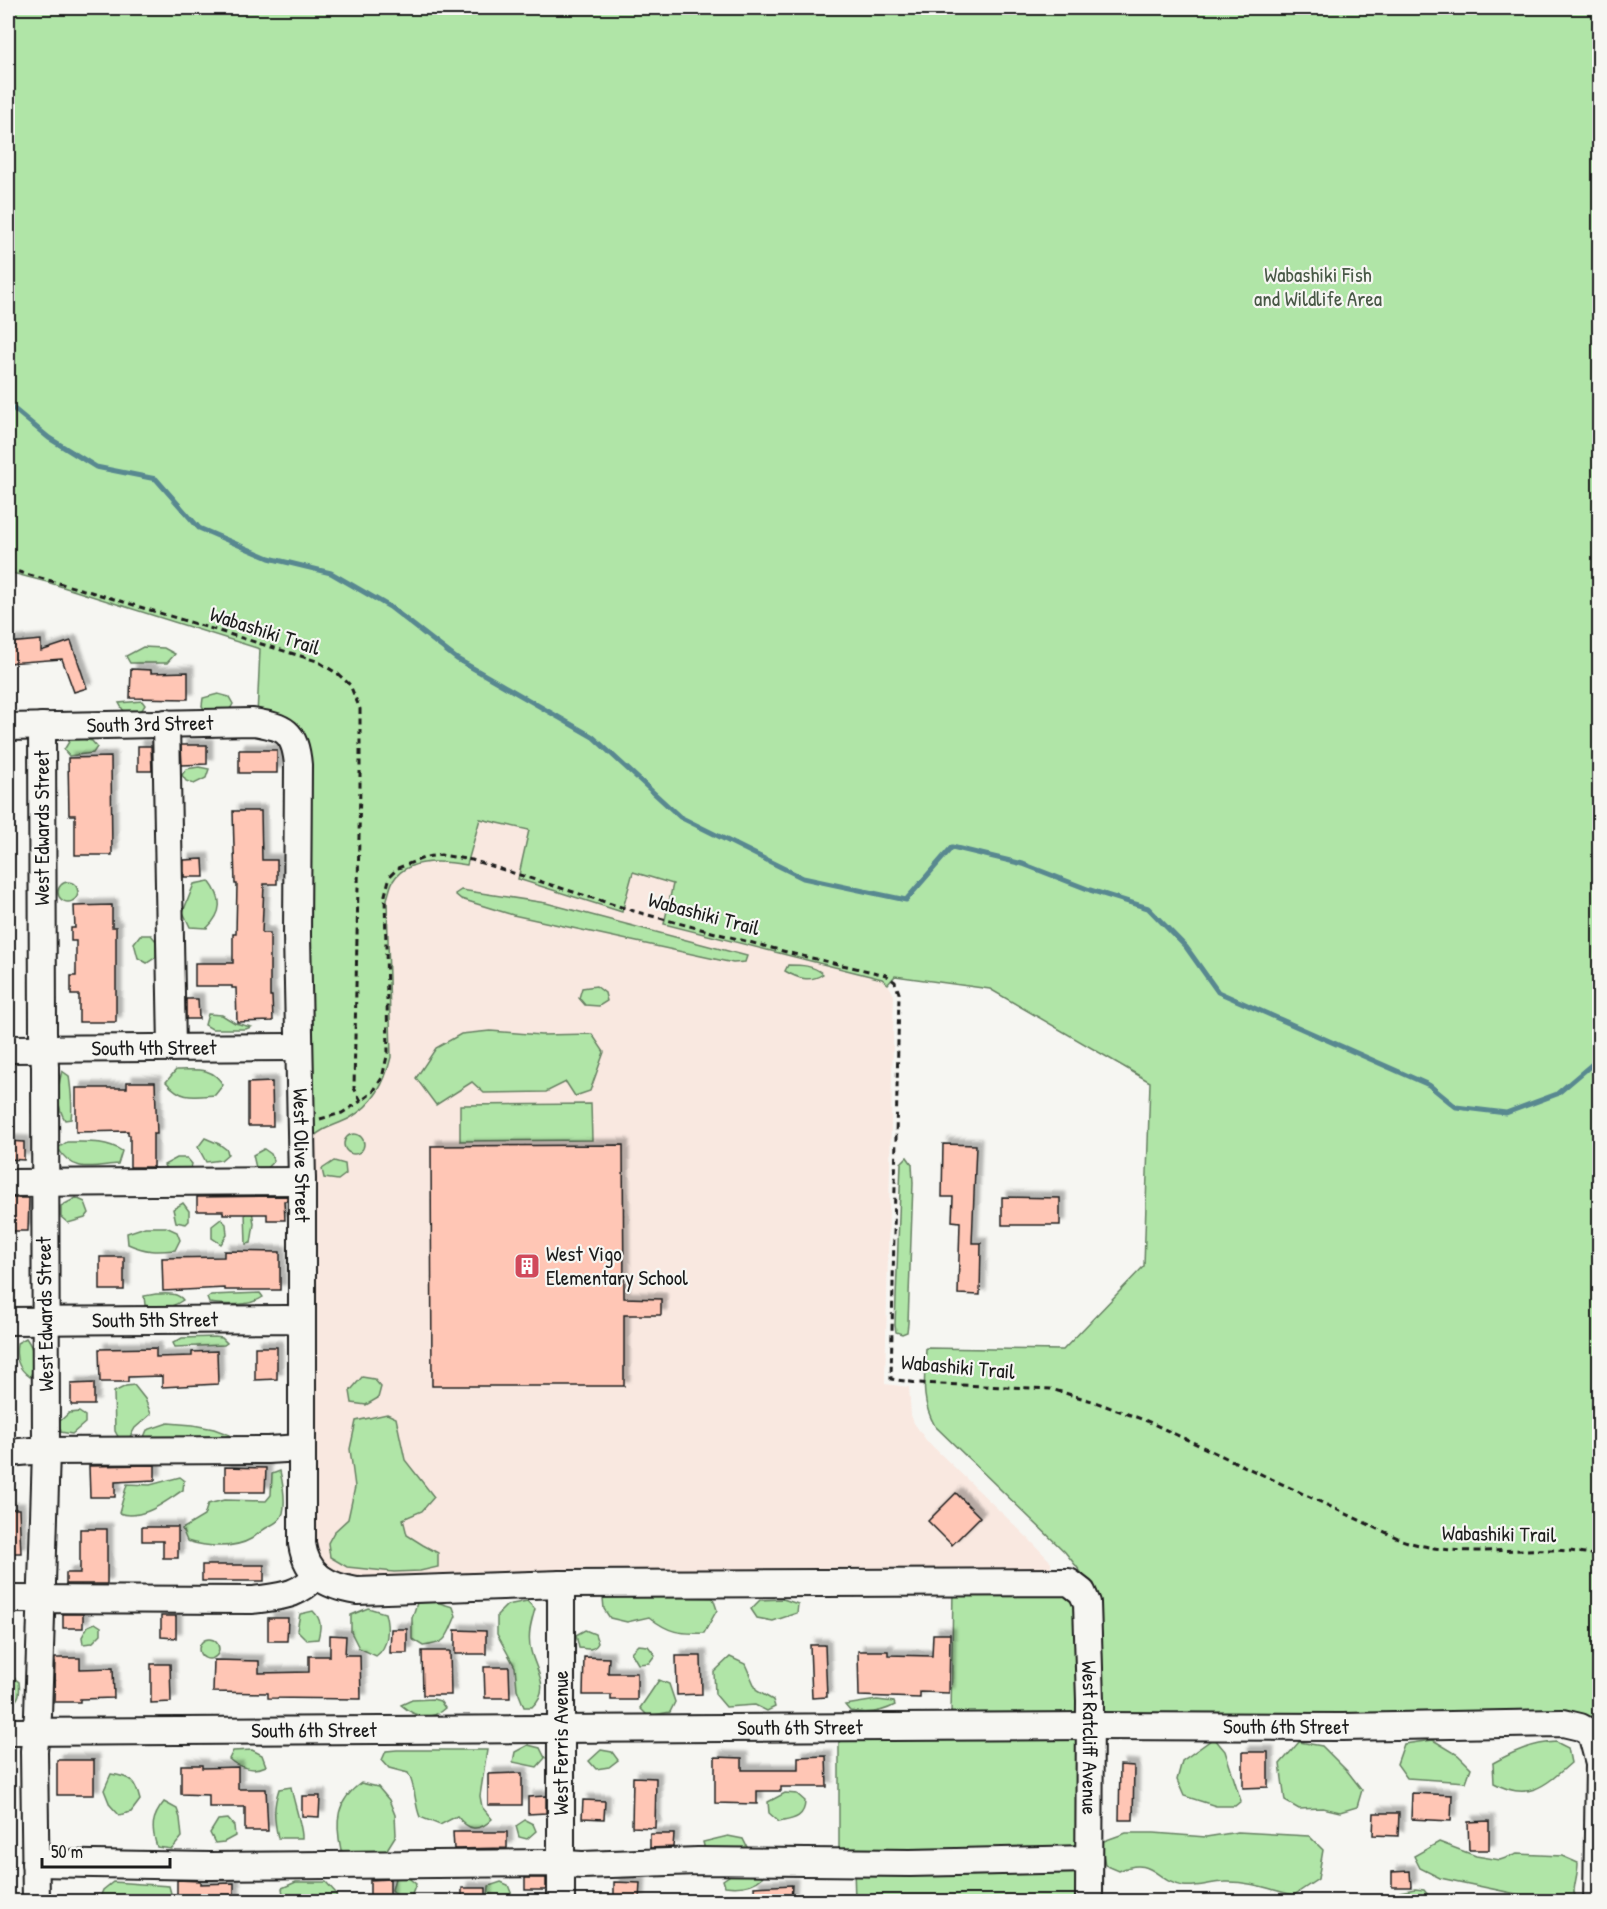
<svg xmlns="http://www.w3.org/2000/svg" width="1607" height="1909" font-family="'Patrick Hand',sans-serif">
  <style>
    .built { fill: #f9e8e0 }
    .green { fill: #b0e5a7; stroke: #668062; stroke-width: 1.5 }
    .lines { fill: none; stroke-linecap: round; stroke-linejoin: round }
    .stream { stroke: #598890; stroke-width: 5 }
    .building { fill: #ffc6b5; stroke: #1c1c1c; stroke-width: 1.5; filter: url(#shadow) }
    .minor-casing { stroke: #1c1c1c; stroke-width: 30 }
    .path { stroke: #1c1c1c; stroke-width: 3; stroke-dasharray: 6 4.5; stroke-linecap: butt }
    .minor { stroke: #f6f6f2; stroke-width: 26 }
    .labels { text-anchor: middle; stroke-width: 4.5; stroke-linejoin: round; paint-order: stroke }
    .park-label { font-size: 21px; fill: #485846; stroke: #f6f6f2 }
    .street-label { font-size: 21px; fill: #1c1c1c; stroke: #f6f6f2 }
    .poi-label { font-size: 21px; fill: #1c1c1c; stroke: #f6f6f2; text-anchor: start }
  </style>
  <defs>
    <filter id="shadow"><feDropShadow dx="5.5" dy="-5.5" stdDeviation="1.5" flood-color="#0004"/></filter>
  </defs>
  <rect width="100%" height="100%" fill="#f6f6f2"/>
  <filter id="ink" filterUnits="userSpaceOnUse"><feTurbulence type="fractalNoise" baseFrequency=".0167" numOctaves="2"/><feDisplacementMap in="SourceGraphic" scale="12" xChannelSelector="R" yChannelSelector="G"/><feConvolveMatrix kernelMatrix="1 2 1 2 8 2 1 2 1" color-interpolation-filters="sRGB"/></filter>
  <g filter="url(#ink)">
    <!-- built -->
    <path class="built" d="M479,819l50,11 -11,49 103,33 12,-40 41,12 -10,40 218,55 6,5 6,11 -9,389 24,3 2,28 3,8 12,17 102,98 23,24v8l-692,14 -24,-7 -23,-26v-211l5,-35 -1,-126 -4,-7v-34l10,-9 27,-10 17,-13 13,-15 8,-192 5,-18 8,-8 14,-8 17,-4h16l20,4z"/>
    <!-- green -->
    <g class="green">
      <path d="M8,8h1591v1733l-4,-9 -492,-15 -10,-124 -9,-17 -19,-24 -130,-126c-15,-26 -10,-49 -9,-78l137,2 81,-84 6,-184 -160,-93 -95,-13 -7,8 -6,-5 -218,-55 9,-40 -40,-12 -11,40 -104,-33 11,-49 -49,-11 -13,46c-22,-4 -60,-8 -74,16 -3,5 -4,13 -6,18l4,158c-6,26 -17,47 -41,61 -15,8 -25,8 -38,20l-6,-371 -49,-51 3,-67 -213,-67 -39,-10z"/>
      <path d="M143,647l21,1 11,6 -8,9h-37l-4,-7z"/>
      <path d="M218,694l11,3 4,7c-5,11 -14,10 -25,9l-6,-7 1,-8z"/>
      <path d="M142,701l3,4 -3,5 -12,4 -7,-4 -4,-7z"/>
      <path d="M83,739l9,2 5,6 -4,6 -24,3 -5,-6 6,-10z"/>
      <path d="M199,767l10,2 -3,9 -12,6 -8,-3 -4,-6 4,-6z"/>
      <path d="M209,881c14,18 14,31 -2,47l-17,-1 -7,-15 11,-28z"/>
      <circle cx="68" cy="892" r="10"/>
      <path d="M461,890l85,13 201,53 -2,6 -12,1 -220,-48 -52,-16 -6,-5z"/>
      <path d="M140,935h11l5,6v16l-9,6 -9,-5 -4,-15z"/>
      <path d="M788,965c13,0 25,0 35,9 -13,9 -26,4 -38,-3z"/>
      <path d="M596,986l9,7 2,8 -8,5 -14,-1 -6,-7 3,-10z"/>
      <path d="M208,1014l14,1 13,8 16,4 -5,2h-34l-7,-4z"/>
      <path d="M490,1031l51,4 51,-1 12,18 -14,39 -15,5 -9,-14 -20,10 -62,1 -12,-11 -36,23 -20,-27 20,-30 25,-14z"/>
      <path d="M176,1070c20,0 36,-4 47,15l-8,10c-23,2 -33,5 -49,-13z"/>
      <path d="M62,1071l7,5c2,14 4,29 2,43l-6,1c-9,-14 -7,-34 -3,-49z"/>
      <path d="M591,1104l1,36 -132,1v-36z"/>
      <circle cx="354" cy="1144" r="10"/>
      <path d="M205,1138l14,6 8,6 1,4 -7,6 -15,2 -8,-15z"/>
      <path d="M67,1142c19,0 39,-2 55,9l-4,13c-25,2 -45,10 -60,-16z"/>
      <path d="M264,1149l7,5 3,7 -10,9 -8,-2 -3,-13z"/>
      <path d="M907,1157l5,7 1,19 -5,140 -1,9 -5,2 -6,-2 -1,-7 6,-162z"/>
      <path d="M177,1158h10l5,6 -2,8h-22l-4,-7z"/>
      <path d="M334,1161l11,3 1,10 -8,6 -14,-2 -2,-9z"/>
      <path d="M76,1198l9,4 4,11 -4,5 -17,5 -7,-6v-11z"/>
      <path d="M183,1203l6,8v10l-3,3 -10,-2 -3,-13z"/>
      <path d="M252,1210l2,14 -3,19 -5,1 -1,-33z"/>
      <path d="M221,1219l5,5 1,11 -6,9 -9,-6v-12z"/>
      <path d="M145,1227h21l11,5 3,8 -5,10c-19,2 -29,2 -47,-6l-1,-11z"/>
      <path d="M260,1293l3,4c-15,10 -37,8 -54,6l-2,-5 4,-3z"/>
      <path d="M156,1294c9,0 21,-2 27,6 -11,8 -25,9 -38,5l-1,-9z"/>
      <path d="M215,1337l7,1 5,5 -3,2 -49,2 -2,-4 9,-5z"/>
      <path d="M26,1338c9,12 10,25 4,39 -13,-9 -15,-20 -13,-34z"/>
      <path d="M362,1377l12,2 7,8 -3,11 -12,7 -14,-2 -2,-12z"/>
      <path d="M134,1385l11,14 6,15 -16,14 -8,14h-6l-6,-11 -1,-39 12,-6z"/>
      <path d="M79,1412l6,4v7l-13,11 -11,-2 -2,-10 10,-9z"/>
      <path d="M387,1414l9,4 9,42 29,37 -12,14 -19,8 4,16 16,10 15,8v14l-18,4 -26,1 -47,-5 -17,-10 -2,-14 6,-11 14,-13 7,-32 -5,-38 6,-28z"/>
      <path d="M168,1423l25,2 21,4 16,6v9h-79l-7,-7 3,-7z"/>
      <path d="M280,1471c3,13 6,29 3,42 -3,9 -10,11 -17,15 -5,3 -10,8 -15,11 -17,10 -45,8 -64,2l-5,-12 22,-13 4,-12 16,-4 42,1 5,-6 1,-21z"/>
      <path d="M180,1477l4,3 -1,10c-20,13 -41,31 -64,23l8,-29 23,1z"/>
      <path d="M953,1589h105l20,12v114l-127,1z"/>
      <path d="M613,1595l100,3 4,12 -13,23c-24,1 -35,0 -55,-16l-22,5 -17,-4 -6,-9 -1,-11z"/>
      <path d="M783,1599l15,5 -1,9 -24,8 -16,-3 -6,-9 9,-9z"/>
      <path d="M527,1601l8,8c-4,14 -8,27 -4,42 5,21 21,37 1,56h-8l-7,-18 -2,-22 -18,-33v-19l10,-10z"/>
      <path d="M436,1602l17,5 3,9c-10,21 -7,27 -33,30l-11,-7v-21l5,-15z"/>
      <path d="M368,1608l17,5c4,15 4,34 -9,43l-17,-8 -8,-16v-17z"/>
      <path d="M313,1611c9,9 8,16 5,28l-11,1 -10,-10 3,-16z"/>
      <path d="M95,1623l6,4v7l-9,9 -9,1 -1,-7 6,-11z"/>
      <path d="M585,1630l10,4 3,9c-4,8 -11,6 -19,5l-3,-13z"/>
      <circle cx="209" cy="1649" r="10"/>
      <path d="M638,1645l10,1 7,9 -6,8 -11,1 -7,-12z"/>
      <path d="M730,1657l15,7 12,27 16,9 2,7 -8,4 -12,-6 -29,2 -11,-13 -1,-22z"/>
      <path d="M10,1675l9,7c2,14 -1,18 -11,25v-31z"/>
      <path d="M659,1680l10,4 6,18 -5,10 -22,4 -8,-8z"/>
      <path d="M433,1699l7,2 5,7c-15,14 -30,9 -44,-3l11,-5z"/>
      <path d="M877,1700l17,2 1,3c-14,8 -29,9 -45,6l-5,-6z"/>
      <path d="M1073,1737l6,3 1,113 -241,6v-121z"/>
      <path d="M1214,1738l11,13 16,50 -6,5h-19l-32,-10 -7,-16 5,-19z"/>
      <path d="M1433,1740l25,15 13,13 -5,14 -59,-4 -10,-14 7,-20z"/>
      <path d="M1299,1742l23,4 26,26 14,18 -5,17 -17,5 -17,-4 -24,1 -14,-8 -5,-37z"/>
      <path d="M1556,1742l12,6 3,15c-26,23 -43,39 -77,20l-1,-20c20,-11 39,-20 63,-21z"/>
      <path d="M528,1745l12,3 5,10 -8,9 -24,-5 2,-10z"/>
      <path d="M252,1750l10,5 4,11c-12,6 -27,2 -37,-7l4,-8z"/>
      <path d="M397,1750h90l-7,46 2,11 10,12c-14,14 -24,11 -35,-3l-17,9 -20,-8c-6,-15 -4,-30 -12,-44l-19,-5 -7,-8 4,-9z"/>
      <path d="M601,1750l11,2 6,8 -9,7 -13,2 -7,-8z"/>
      <path d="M111,1774c20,3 24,6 29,26l-9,12 -12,3 -9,-10 -6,-15z"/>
      <path d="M361,1783l17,4 11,13 6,15 1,20 -10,16c-18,5 -28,10 -45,-1 -6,-29 -5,-49 20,-67z"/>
      <path d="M291,1787c2,13 12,42 11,51h-24c-4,-18 -5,-31 1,-49z"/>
      <path d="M785,1793l12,1 8,7c0,17 -12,18 -26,21l-10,-9 -1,-11z"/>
      <path d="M164,1802l13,7 3,9 2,19 -10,12 -15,-2c-6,-19 -6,-29 7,-45z"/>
      <path d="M228,1819l6,7 1,10 -11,6 -9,1 -5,-10 8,-13z"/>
      <path d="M525,1820l8,4 3,7 -9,8 -8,-2 -3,-11z"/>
      <path d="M1238,1832l71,4 14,14 -5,29 -24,16c-22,-5 -45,-14 -69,-13 -14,0 -28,6 -42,4 -27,-4 -30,-31 -64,-15l-14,-6 -4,-23 25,-9h28l52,4z"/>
      <path d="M728,1836l15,3 4,8 -5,8 -37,-5 -2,-8z"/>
      <path d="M1439,1842l37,14 24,4 17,-6 45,2 16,7c0,13 -6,26 -4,38h-52l-1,-6 -81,-17 -20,-10 -6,-12z"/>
      <path d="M1080,1863v38h-225l-1,-34z"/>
      <path d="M738,1870h14l11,7c-11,10 -24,11 -38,9l-2,-6z"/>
      <path d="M406,1876l10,8 -5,13h-13l-6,-7 3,-12z"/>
      <path d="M113,1882l56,4 3,11 -5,4h-72l4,-1 4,-10z"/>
      <path d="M296,1882h30l10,11 1,8h-53l-2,-13z"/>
      <path d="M501,1882l7,3 4,10 -7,6h-13l-4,-5 1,-10z"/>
      <path d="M1415,1889l9,1 4,5 -5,6h-20l-5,-2 2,-7z"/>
    </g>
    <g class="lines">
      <!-- stream -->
      <path class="stream" d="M8,404l41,34 47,29 60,12 43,49 70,30 62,15 59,34 67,52 136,78 87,80 123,61 103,22 46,-53 71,17 67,26 58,18 38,39 32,45 211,93 27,22 50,6 51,-19 39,-33 4,-7"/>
    </g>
    <!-- building -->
    <g class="building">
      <path d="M41,640v11l30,-10 16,47 -13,4 -12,-33 -54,4v-20z"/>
      <path d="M131,669l20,1v3l37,-1v27l-58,-1z"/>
      <path d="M181,745h26v19l-25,1z"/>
      <path d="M138,746h13l1,25h-14z"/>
      <rect x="239" y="750" width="38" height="23"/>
      <path d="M111,757l1,98h-37v-40h-6l-1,-57z"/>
      <path d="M233,811h28l1,49h15v24h-13l-2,49h8v63h2l1,25 -36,1 -1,-34h-4v-2h-37v-23h38v-29h3l1,-50h-2z"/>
      <path d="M203,859l1,18h-20v-17z"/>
      <path d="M112,905v22h4v95h-37v-27h-8v-19h5v-35h-5v-13h4l-1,-22z"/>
      <path d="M186,999h12l1,20h-13z"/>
      <path d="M127,1082h28l2,52h-4v33h-23v-32h-2v-4l-52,1v-44h51z"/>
      <path d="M272,1082l1,44h-25v-43z"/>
      <path d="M8,1141l16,1v18l-16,-1z"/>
      <path d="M943,1144l33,1 -4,98h9l-1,52 -22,-1 2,-72 -8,-1 1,-24h-11z"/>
      <path d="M623,1145l1,153 37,1v16h-37v71h-192l-1,-240z"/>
      <path d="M287,1196v5h-3l1,19h-18v-6h-44v-3h-26v-14z"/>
      <path d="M1002,1197l58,1v27h-58z"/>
      <path d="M8,1198h21l-1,33h-20z"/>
      <path d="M224,1251l56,1v38h-55v-2l-62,3 -1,-33 62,-1z"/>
      <rect x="100" y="1257" width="24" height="33"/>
      <path d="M255,1347h22v32l-22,1z"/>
      <path d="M156,1348v9l36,-1v-4l25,-1 1,33 -56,3v-11l-34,1v5h-28l-1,-33z"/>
      <path d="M94,1383v22h-23v-21z"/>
      <path d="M155,1465v15l-40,2v15h-25l-1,-31z"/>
      <path d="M225,1467l41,1 -1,24h-40z"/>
      <path d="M956,1493l24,24 -28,28 -24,-24z"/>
      <path d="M8,1509h11l2,44h-13z"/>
      <path d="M142,1527h36v31h-15v-17h-21z"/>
      <path d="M80,1529h27v55h-41v-11h14z"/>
      <rect x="202" y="1565" width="62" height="16"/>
      <rect x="63" y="1614" width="20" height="14"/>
      <path d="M161,1616h15v22l-15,-1z"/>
      <path d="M268,1618h20l-1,23h-19z"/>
      <path d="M391,1629h16v24h-17z"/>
      <path d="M455,1630l31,1v23h-31z"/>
      <path d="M933,1634h17l-1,59 -29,-1v6l-61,-2 -1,-45h30v4l44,1z"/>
      <path d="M330,1635l16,1 -1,19h15l1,44 -93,-1v-5l-55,-1 1,-32 45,1v12l50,-1v-16h21z"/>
      <path d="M810,1645h15l2,52 -15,1z"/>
      <path d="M422,1651h28l1,44h-28z"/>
      <path d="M676,1656h25l1,38 -25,1z"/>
      <path d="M584,1657l25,1 -1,15h29v27h-26v-5h-28z"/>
      <path d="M55,1658h25v11l33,-1 1,30 -34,1v3h-26z"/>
      <path d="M151,1664h19l1,38 -20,1z"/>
      <path d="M484,1667h25l1,31h-25z"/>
      <path d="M1243,1752h25v35l-25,1z"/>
      <path d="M826,1756l1,31h-46v4h-24v13l-42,-1v-46l27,1v12h56v-13z"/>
      <rect x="57" y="1760" width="37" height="35"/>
      <path d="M181,1765h21v3l36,-1v22h28l2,42h-23v-24h-36v-12l-28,-1z"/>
      <path d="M1120,1765l14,1 -1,54h-14z"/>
      <path d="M522,1773v32h-34v-31z"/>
      <path d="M633,1777l23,1 -1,50 -23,-1z"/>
      <path d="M1412,1793l40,2 -1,26 -40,-2z"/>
      <path d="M302,1796h18l-1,21 -17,-1z"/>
      <path d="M546,1796v17l-18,1v-17z"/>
      <path d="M583,1800l22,1 -1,18 -22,-1z"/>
      <path d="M1374,1813h25l-1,23 -25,-1z"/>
      <path d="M1489,1821v29h-20l-1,-28z"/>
      <path d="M453,1832h54v16l-53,1z"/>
      <path d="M650,1834h24l-1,13 -23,1z"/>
      <path d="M1410,1871l1,16h-19v-15z"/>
      <rect x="525" y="1878" width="21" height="12"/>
      <path d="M390,1879v23h-20v-22z"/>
      <path d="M177,1880l23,1v3l34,-1v19h-57z"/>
      <path d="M614,1882l26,1 -1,17 -25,-1z"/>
      <path d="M792,1885l-1,17h-36l-1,-15z"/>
      <rect x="462" y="1888" width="24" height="14"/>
    </g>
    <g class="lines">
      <!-- minor casing -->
      <g class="minor-casing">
        <g id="minor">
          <path d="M166,723l6,325"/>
          <path id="s1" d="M8,727l245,-5c32,5 42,9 45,43l-1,170 5,246v363c5,32 25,42 55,47l204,-7 508,-2 13,10 5,11 3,98 -1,201"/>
          <path id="s2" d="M8,1049l291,-2"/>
          <path d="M8,1183l294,-2"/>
          <path id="s3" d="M8,1321l279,-2 15,3"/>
          <path d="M8,1453l24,-2 236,-1 34,-2"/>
          <path d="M561,1584v318"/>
          <path d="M8,1599l245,1c28,-4 44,-3 64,-25"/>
          <path id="s4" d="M8,1732l1082,-6 252,1 221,-4 17,4 11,6 8,30 -2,139"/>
          <path d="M35,1863l175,3 340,-3 32,2 116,-4 212,2 179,-4"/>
          <path d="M36,1902l-2,-151 4,-36 8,-264 -1,-384 -2,-34 -1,-307"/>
        </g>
      </g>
      <!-- path -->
      <g class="path">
        <path d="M8,569l83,23 226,69 21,13 12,11 10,24v77l-6,302 7,13 12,-9 9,-14 6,-26 -3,-157 5,-19 8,-8 28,-11 15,-2 31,5 165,52 157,42 92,21 9,7 4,11 -8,386 26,4 134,6 41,12 55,20 255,119c65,23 132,0 198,16"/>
        <path d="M320,1119l22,-6 19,-12"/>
      </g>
      <!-- minor -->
      <use href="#minor" class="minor"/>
    </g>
  </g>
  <!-- icons -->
  <defs>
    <g id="building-square" transform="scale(1.35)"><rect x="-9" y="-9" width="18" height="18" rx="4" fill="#d1495b" stroke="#f6f6f2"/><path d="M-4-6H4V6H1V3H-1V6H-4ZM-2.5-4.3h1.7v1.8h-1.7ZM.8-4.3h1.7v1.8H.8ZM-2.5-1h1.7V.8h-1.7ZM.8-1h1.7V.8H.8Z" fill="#fff"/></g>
  </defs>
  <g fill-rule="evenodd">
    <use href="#building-square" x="527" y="1266"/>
  </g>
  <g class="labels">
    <!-- park labels -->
    <g class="park-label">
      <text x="1318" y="282">Wabashiki Fish<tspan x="1318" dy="24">and Wildlife Area</tspan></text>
    </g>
    <!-- street labels -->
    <g class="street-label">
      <text transform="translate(265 631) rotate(18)" y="7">Wabashiki Trail</text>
      <text dy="7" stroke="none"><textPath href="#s1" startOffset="142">South 3rd Street</textPath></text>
      <text transform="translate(42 828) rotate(-90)" y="7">West Edwards Street</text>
      <text transform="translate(704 914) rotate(15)" y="7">Wabashiki Trail</text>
      <text dy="7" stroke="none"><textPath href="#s2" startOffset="146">South 4th Street</textPath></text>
      <text dy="7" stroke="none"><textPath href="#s1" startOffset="706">West Olive Street</textPath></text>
      <text transform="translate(45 1314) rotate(-91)" y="7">West Edwards Street</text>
      <text dy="7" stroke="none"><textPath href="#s3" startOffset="147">South 5th Street</textPath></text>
      <text transform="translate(958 1367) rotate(5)" y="7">Wabashiki Trail</text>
      <text transform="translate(1499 1534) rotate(1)" y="7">Wabashiki Trail</text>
      <text dy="7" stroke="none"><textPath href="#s4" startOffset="1278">South 6th Street</textPath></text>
      <text dy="7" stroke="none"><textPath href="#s4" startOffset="792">South 6th Street</textPath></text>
      <text dy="7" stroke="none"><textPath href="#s4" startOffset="306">South 6th Street</textPath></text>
      <text dy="7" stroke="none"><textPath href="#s1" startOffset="2049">West Ratcliff Avenue</textPath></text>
      <text transform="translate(561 1743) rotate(-90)" y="7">West Ferris Avenue</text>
    </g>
    <!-- poi labels -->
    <g class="poi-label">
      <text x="546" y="1261">West Vigo<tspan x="546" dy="24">Elementary School</tspan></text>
    </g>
  </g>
  <!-- margin -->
  <rect width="1607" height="1909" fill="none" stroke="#f6f6f2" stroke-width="30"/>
  <rect x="15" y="15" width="1577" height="1879" fill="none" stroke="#1c1c1c" stroke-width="2" filter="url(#ink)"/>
  <!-- scale -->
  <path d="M42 1858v9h128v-9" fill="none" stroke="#1c1c1c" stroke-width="3"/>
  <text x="51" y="1858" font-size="18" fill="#1c1c1c" stroke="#f6f6f2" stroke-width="4.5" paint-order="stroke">50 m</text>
</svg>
